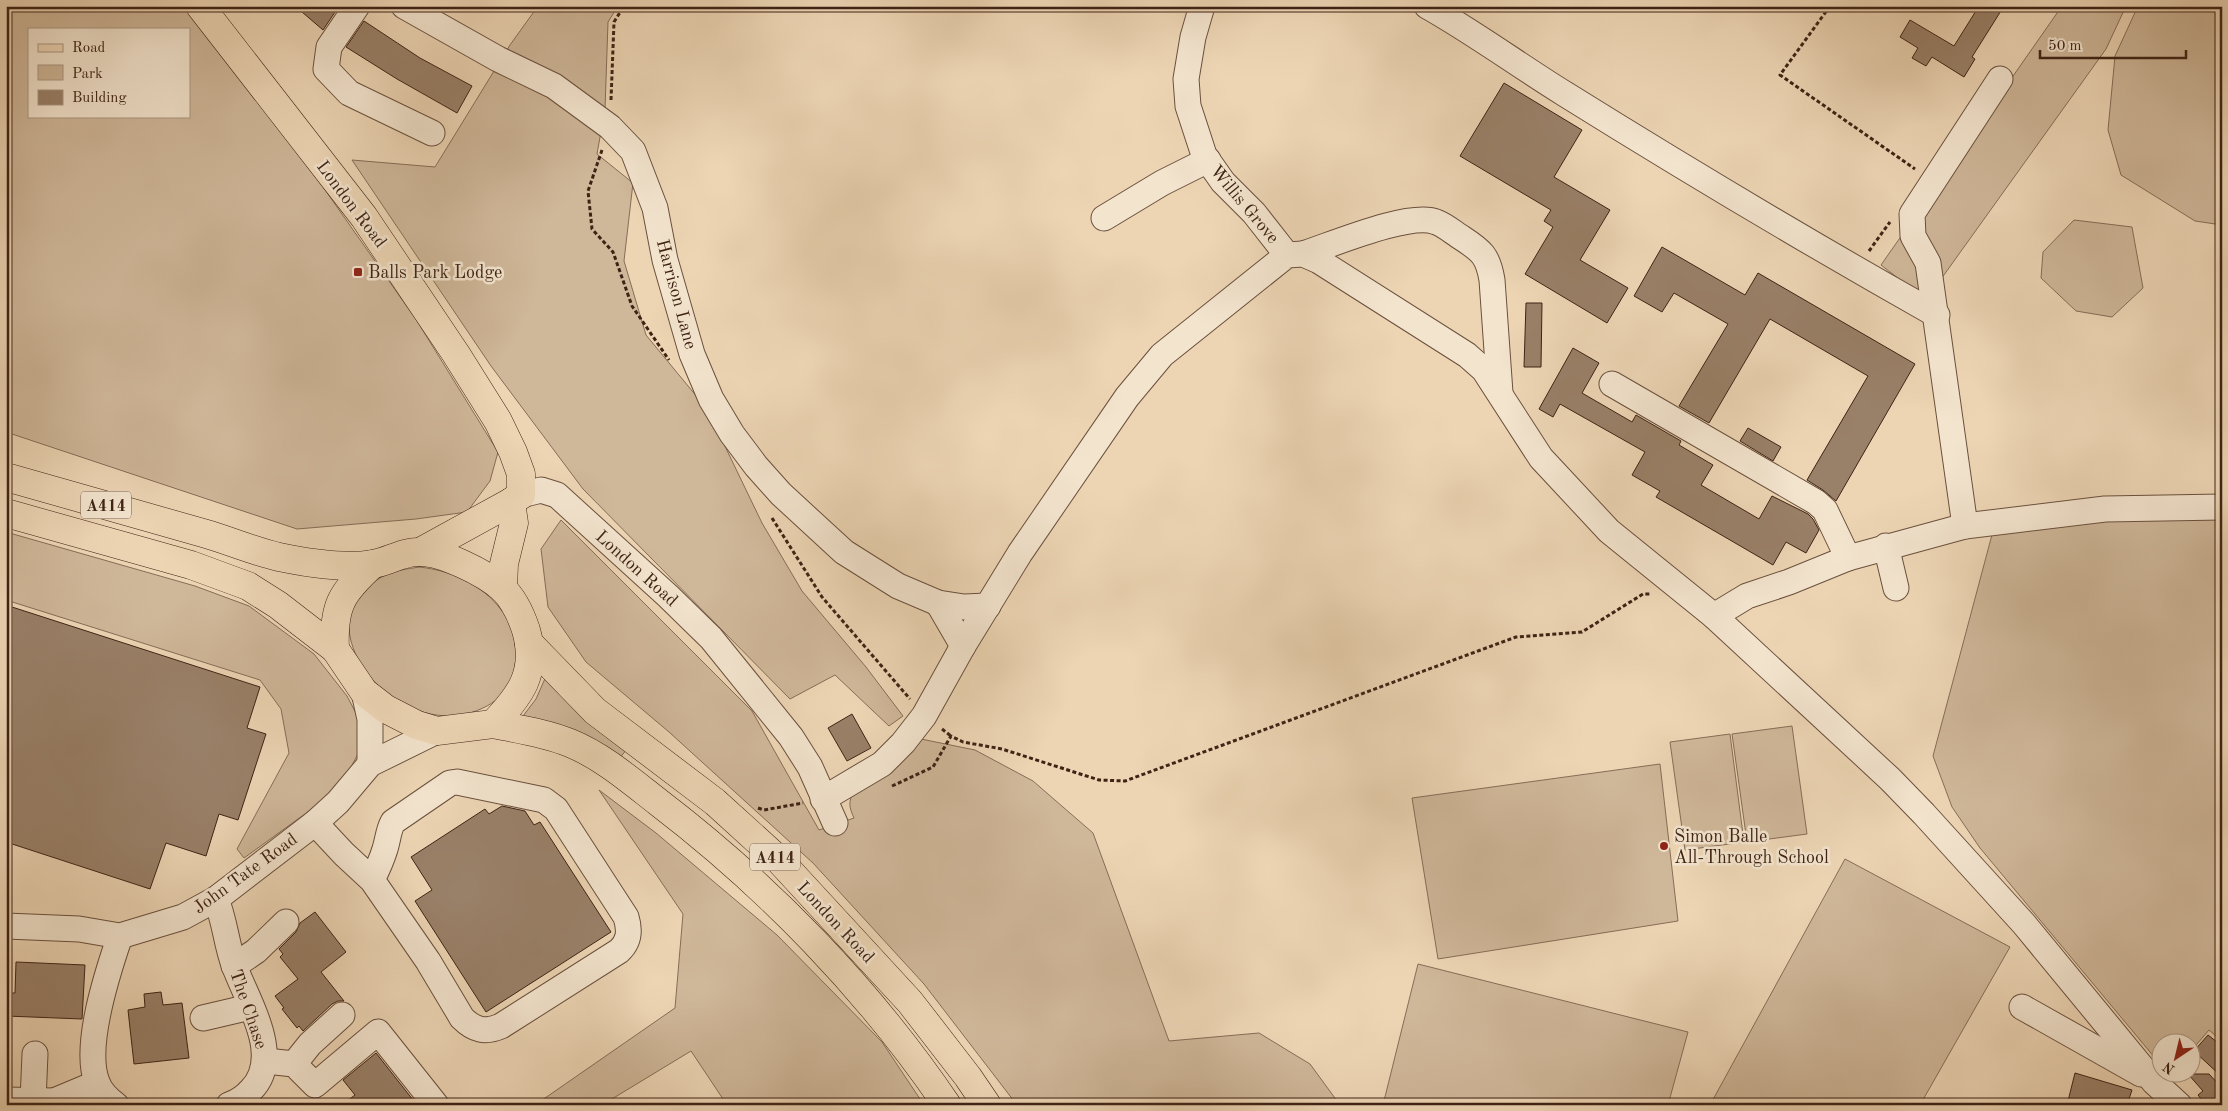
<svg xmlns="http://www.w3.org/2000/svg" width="2228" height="1111" font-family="'Old Standard TT',serif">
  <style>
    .green { fill: #cfb799; stroke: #866d57; fill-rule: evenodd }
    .building { fill: #998068; stroke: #3e2315 }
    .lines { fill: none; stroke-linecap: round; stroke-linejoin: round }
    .minor-casing { stroke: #6a503d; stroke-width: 27 }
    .major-casing { stroke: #3e2315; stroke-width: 29 }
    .highway-casing { stroke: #3e2315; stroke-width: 29 }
    .path { stroke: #3e2315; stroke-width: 3; stroke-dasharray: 4 2.5; stroke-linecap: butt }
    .minor { stroke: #f3e4ce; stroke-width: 25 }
    .major { stroke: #edd5b4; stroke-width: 28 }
    .highway { stroke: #edd5b4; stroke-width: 28 }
    .poi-dot { fill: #8f2418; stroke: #f3e4ce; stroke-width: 2 }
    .labels { text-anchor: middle; stroke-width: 5; stroke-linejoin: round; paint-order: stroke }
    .shield { fill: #f3e4ce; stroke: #745d4c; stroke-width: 1 }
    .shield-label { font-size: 16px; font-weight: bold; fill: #3e2315 }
    .street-label { font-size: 18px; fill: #3e2315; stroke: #f3e4ce }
    .poi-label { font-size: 18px; fill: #3e2315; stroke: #f3e4ce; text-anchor: start }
  </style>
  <rect width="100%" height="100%" fill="#edd5b4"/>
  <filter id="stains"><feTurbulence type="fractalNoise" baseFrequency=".004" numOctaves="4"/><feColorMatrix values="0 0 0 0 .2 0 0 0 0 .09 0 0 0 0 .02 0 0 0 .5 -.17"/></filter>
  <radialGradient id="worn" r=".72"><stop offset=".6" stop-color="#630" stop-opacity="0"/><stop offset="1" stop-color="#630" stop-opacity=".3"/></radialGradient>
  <!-- green -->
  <g class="green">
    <path d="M6,6h178l49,65 69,86 115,164 81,131 -8,29 -23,31 -51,7 -119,10 -291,-97zM29,29h160v87h-160z"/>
    <path d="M538,6h80l-10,16 -3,87 -8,45 36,29 -9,78 22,74 61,74 55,114 40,68 64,76 37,49 -14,10 -54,-51 -45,24 -207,-210 -92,-123 -139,-206 83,7 75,-122z"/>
    <path d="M2062,6h64l-20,43 -180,251 -45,-35z"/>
    <path d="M2138,6h84v219l-27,-4 -74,-46 -13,-45 7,-74z"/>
    <path d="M2074,220l58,7 11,61 -31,29 -36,-6 -35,-33 2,-26z"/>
    <path d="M2103,516h119v514l-6,6 -7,-6 -18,21 -1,-7h-30v20l-180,-216 -28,-41 -19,-51 60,-225z"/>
    <path d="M561,520l191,191 67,119 35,-12c-5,-11 -6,-16 0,-27l67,-52 54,11 58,31 60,52 76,208 90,-8 51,31 30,41h-323l-93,-121 -111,-121 -144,-131 -83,-70 -38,-55 -7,-58z"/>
    <path d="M6,532l189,54 54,20 65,48 33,42 13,25 -2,33 -13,24 -29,28 -72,52 -7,-9 52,-96 -8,-44 -21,-29 -254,-80z"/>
    <path d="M419,567c38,4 75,23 91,58 3,5 7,12 8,17 1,7 -2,16 -3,23 0,4 0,11 -2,15 -5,12 -19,23 -30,28 -86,41 -191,-90 -97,-133 10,-5 22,-6 33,-8z"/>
    <path d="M547,674l80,75 -8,10 -96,-43 13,-17z"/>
    <path d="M1792,726l15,108 -60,8 -15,-108z"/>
    <path d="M1730,734l14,108 -59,8 -15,-108z"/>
    <path d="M1660,764l18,157 -240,38 -26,-161z"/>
    <path d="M599,790l57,43 121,102 105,107 42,63h-197l-36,-54 -89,54h-67l140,-97 8,-94z"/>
    <path d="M1845,859l165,88 -90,158h-210z"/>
    <path d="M1418,964l270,68 -20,73h-285z"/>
  </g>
  <!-- building -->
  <g class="building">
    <path d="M295,6h44l-16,24z"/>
    <path d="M1979,6h25l-32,51 3,2 -11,18 -32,-20 -6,9 -14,-8 6,-10 -18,-11 10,-17 44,26z"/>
    <path d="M364,21l56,37 52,28 -15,27 -60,-34 -51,-32z"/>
    <path d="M1504,83l78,47 -28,47 56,33 -30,50 48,28 -21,35 -82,-49 28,-47 -9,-6 7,-11 -91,-54z"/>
    <path d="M1662,247l83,48 13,-22 157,91 -79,137 -13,-11 -16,-10 61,-104 -98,-57 -61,104 -30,-17 49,-82 -54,-31 -12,19 -28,-16z"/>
    <path d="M1526,303h16l-1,64h-17z"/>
    <path d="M1573,348l26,15 -17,30 50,29 4,-7 45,26 -2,4 34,20 -12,20 58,34 13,-23 36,18 5,5 6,11 -13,23 -20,-11 -13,23 -117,-68 4,-6 -28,-16 13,-23 -85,-48 -7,13 -14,-8z"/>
    <path d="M1748,428l33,19 -8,14 -33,-20z"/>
    <path d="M12,607l248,80 -13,41 19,6 -28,86 -19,-6 -13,42 -40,-13 -16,46 -144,-47v-217z"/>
    <path d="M852,714l19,34 -24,13 -19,-33z"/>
    <path d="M502,806l23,5 9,14 6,-3 71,110 -125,80 -71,-111 17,-11 -21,-33 74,-48 4,5z"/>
    <path d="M315,912l31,40 -25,20 23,29h-6l-6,3 -29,27 -4,-5 -2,2 -15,-19 2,-1 -9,-12 23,-17 -18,-22 3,-3 -4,-5 17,-17 4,-9z"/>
    <path d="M16,962l69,3 -3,54 -76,-3v-23h9z"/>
    <path d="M161,992l2,13 19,-2 7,55 -55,6 -6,-54 17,-3 -1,-13z"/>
    <path d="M2208,1035l14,11v31l-28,-26z"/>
    <path d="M376,1053l41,52h-75l13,-10 -12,-15z"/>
    <path d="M2075,1073l57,17 -5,15h-60z"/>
    <path d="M2188,1074h21l13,14v12l-6,5h-10l-8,-10 5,-4z"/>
  </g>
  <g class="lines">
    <!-- minor casing -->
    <g class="minor-casing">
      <g id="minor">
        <path d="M357,6l-28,41 -3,22 23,24 83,40"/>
        <path d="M404,6l94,53 56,27 56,41 23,24 22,57 10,52 27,94 19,45 21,35 24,32 25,28 63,58 54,34 40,17 26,4 24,-1"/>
        <path d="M1202,6l-9,31 -7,42 2,27 16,49 19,27 31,31 33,42"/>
        <path d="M1427,6c48,27 91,59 138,88 122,76 246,150 372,221"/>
        <path d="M1104,218l58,-35 46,-23"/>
        <path d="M1303,254c28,-9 108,-43 133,-32 9,3 18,11 26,16 20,13 26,18 30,42l8,113"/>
        <path d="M1612,384l204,118 9,8 23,48"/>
        <path d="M521,495l20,-5 16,5 111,101 43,42 80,99 19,30 25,56"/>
        <path d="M1965,526l-37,-263 -15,-27 -1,-22 88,-135"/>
        <path d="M1886,546l10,42"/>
        <path d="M938,603l25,43"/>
        <path d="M1714,616l33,-20 42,-14 59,-24 117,-32 140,-17 117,-2"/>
        <path d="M364,692l6,27v45"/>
        <path d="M823,799l59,-35 21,-21 21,-27 39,-70 57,-93 107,-156 35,-42 125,-100 16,-1 16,7 148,94 17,15 57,88 68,73 105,85 176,163 34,35 100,110 130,158 25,23"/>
        <path d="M315,823l29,31 28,26 56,81 34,57c12,12 23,15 39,8l118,-75c11,-10 11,-21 7,-34l-70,-108 -12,-9 -87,-18 -7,1 -57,39c-5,9 -5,18 -8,27 -3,10 -8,21 -13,31"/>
        <path d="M216,899c9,22 10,44 18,66 13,36 50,92 17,125 -5,6 -14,12 -22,15"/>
        <path d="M6,926l73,3 41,7 63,-19 33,-18 99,-76 23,-21 32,-38 67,-33"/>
        <path d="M234,966l22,-15 30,-29"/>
        <path d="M2022,1007l119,67"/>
        <path d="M203,1018l47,-11"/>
        <path d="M266,1061l28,3 21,21 63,-53 58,73"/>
        <path d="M294,1064l16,-20 32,-29"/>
        <path d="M6,1100l48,1 1,4"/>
        <path d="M33,1101l2,-47"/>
        <path d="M54,1101l43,-18"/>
        <path d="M116,1105c-8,-6 -16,-14 -19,-23 -14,-36 11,-111 23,-146"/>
      </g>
    </g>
    <!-- major casing -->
    <g class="major-casing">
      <g id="major">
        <path d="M200,6l164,211 92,137 42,67 15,31 8,22v21l-10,7 -91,50"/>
        <path d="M503,589l1,-25 10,-41 -3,-21"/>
      </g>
    </g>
    <!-- highway casing -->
    <g class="highway-casing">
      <g id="highway">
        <path d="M6,477c66,19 131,37 197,56 25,7 50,18 76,24 29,6 64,12 94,7 15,-2 30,-13 47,-12 23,0 65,21 82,36 12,11 19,27 24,42 12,42 -5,65 -33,94l-56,7 -20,-6 -31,-16 -22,-17 -29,-43 -57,-44 -30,-19 -57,-21 -185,-52"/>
        <path d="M529,643l66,68 120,91 65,59 130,141 58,75 19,28"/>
        <path d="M335,649c-2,-43 6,-56 38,-85"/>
        <path d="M493,724c25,5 53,9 77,19 32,13 61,38 88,59 110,84 211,188 289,303"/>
      </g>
    </g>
    <!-- path -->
    <g class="path">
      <path d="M1830,6l-50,69 135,94"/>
      <path d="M611,100l3,-78 10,-16"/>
      <path d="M602,150l-14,41 4,38 21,23 19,54 37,54"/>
      <path d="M1869,251l21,-29"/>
      <path d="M772,518l50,79 88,102"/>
      <path d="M942,729l9,7"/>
      <path d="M892,786l41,-19 18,-31 12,6 39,7 97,31 26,1 391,-144 66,-5 61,-38h8"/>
      <path d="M758,808l6,2 39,-7"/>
    </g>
    <!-- minor -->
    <use href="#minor" class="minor"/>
    <!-- major -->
    <use href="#major" class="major"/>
    <!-- highway -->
    <use href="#highway" class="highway"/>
  </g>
  <!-- markers -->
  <g class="poi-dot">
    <rect x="353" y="267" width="10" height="10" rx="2.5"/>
    <circle cx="1664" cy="846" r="5"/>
  </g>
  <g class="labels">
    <!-- shield labels -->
    <g class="shield">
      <rect x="81" y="491.5" width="50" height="27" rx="4"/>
      <rect x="750" y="843.5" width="50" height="27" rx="4"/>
    </g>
    <g class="shield-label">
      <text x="106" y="511">A414</text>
      <text x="775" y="863">A414</text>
    </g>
    <!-- street labels -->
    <g class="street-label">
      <text transform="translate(352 204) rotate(53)" y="6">London Road</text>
      <text transform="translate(1245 204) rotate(50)" y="6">Willis Grove</text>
      <text transform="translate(677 294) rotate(75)" y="6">Harrison Lane</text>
      <text transform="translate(637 568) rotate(42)" y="6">London Road</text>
      <text transform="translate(245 873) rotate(-36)" y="6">John Tate Road</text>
      <text transform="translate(836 922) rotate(47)" y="6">London Road</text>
      <text transform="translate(249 1009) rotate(71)" y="6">The Chase</text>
    </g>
    <!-- poi labels -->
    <g class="poi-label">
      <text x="368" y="278">Balls Park Lodge</text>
      <text x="1674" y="842">Simon Balle<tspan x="1674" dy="21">All-Through School</tspan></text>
    </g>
  </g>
  <!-- margin -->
  <rect width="2228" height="1111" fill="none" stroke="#edd5b4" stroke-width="25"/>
  <rect x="8" y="8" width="2213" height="1096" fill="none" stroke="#3e2315" stroke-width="2.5"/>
  <rect x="12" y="12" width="2203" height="1086" fill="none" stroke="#3e2315"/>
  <!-- legend -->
  <rect x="28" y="28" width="162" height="90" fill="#f3e4ce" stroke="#ab9784"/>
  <rect x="38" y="44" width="25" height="8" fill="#edd5b4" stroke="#ab9784"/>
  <text x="72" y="52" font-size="15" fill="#3e2315">Road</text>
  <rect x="38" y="65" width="25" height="15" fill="#cfb799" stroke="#ab9784"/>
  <text x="72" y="78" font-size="15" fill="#3e2315">Park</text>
  <rect x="38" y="90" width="25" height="15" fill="#998068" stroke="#ab9784"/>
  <text x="72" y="102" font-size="15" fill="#3e2315">Building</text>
  <!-- north arrow -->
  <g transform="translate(2176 1058) rotate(215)"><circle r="24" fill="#f3e4ce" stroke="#ab9784"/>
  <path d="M0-4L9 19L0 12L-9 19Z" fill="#8f2418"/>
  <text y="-8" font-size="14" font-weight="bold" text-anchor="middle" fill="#3e2315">N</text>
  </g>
  <!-- scale -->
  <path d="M2040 50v8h146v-8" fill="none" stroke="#3e2315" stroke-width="2.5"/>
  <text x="2048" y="50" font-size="15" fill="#3e2315" stroke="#f3e4ce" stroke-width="4" paint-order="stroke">50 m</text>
  <rect width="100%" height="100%" filter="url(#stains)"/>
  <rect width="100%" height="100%" fill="url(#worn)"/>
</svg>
